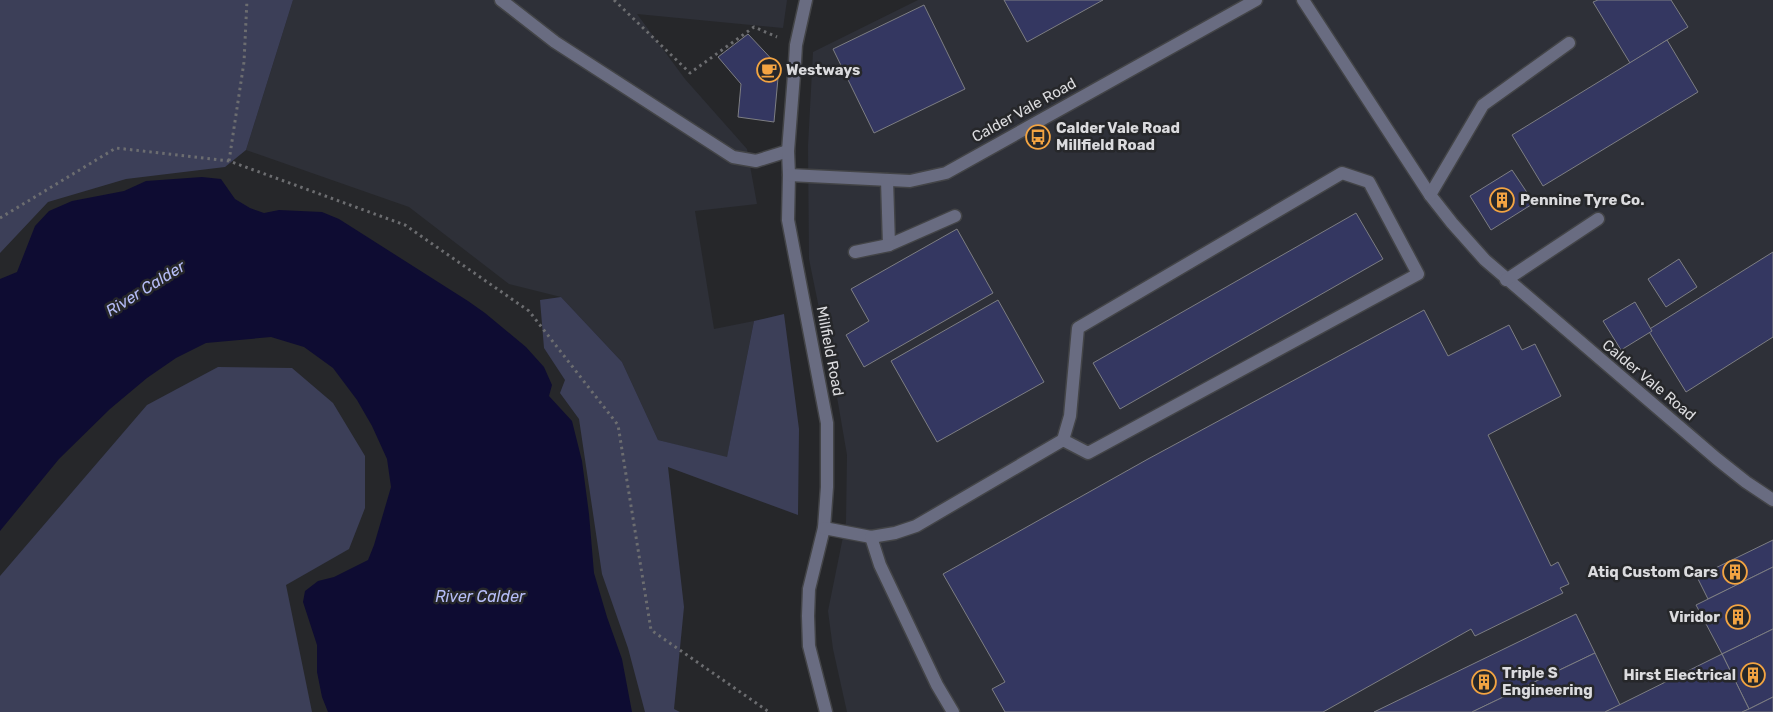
<svg xmlns="http://www.w3.org/2000/svg" width="1773" height="712" font-family="Rubik,sans-serif">
  <style>
    .built { fill: #2e3038 }
    .green { fill: #3c3f58 }
    .water { fill: #0e0c32 }
    .building { fill: #343761; stroke: #7d7e83 }
    .lines { fill: none; stroke-linecap: round; stroke-linejoin: round }
    .minor-casing { stroke: #434447; stroke-width: 15 }
    .path { stroke: #6c6d70; stroke-width: 3; stroke-dasharray: 2.5 4; stroke-linecap: butt }
    .minor { stroke: #696c81; stroke-width: 12 }
    .labels { text-anchor: middle; stroke-width: 5; stroke-linejoin: round; paint-order: stroke }
    .poi-label { font-size: 15px; font-weight: bold; fill: #dbdbde; stroke: #26272a; text-anchor: start }
    .street-label { font-size: 15px; fill: #dbdbde; stroke: #26272a }
    .water-label { font-size: 16px; font-style: italic; fill: #b5bcf6; stroke: #26272a }
  </style>
  <rect width="100%" height="100%" fill="#26272a"/>
  <!-- built -->
  <g class="built">
    <path d="M293,0h494l-4,28 -146,-14 48,65 62,70 10,55 -62,7 19,118 40,-8 -27,137 -69,-18 -36,-78 -61,-65 -52,-13 -100,-77 -163,-57z"/>
    <path d="M918,0h855v712h-926l-14,-63 -5,-38 18,-89 1,-67 -10,-58 -28,-138 -1,-113 5,-94z"/>
  </g>
  <!-- green -->
  <g class="green">
    <path d="M0,0h293l-47,150 -21,17 -99,12 -78,23 -48,51z"/>
    <path d="M561,297l61,65 36,78 69,17 27,-136 30,-7 15,115 -1,86 -130,-48 16,140 -10,102 6,3h-35l-17,-64 -26,-74 -23,-155 -19,-26 5,-13 -21,-32 -4,-48z"/>
    <path d="M218,367l74,1 41,35 32,53v52l-16,41 -63,36 26,127h-312v-136l147,-171z"/>
  </g>
  <!-- water -->
  <path class="water" d="M202,177l19,2 14,20 15,9 14,5 15,-3 43,2 17,7 129,82 17,12 41,34 18,20 8,18 -3,11 23,25 10,40 7,53 5,59 13,44 15,42 10,53h-304l-6,-15 -5,-25v-27l-14,-43 2,-11 13,-10 16,-4 34,-17 6,-15 17,-58 -4,-28 -15,-33 -15,-26 -24,-32 -29,-21 -33,-10 -65,6 -30,15 -29,20 -37,31 -51,50 -59,72v-252l17,-7 18,-46 14,-15 23,-10 52,-10 22,-10z"/>
  <!-- building -->
  <g class="building">
    <path d="M1004,0h99l-76,42z"/>
    <path d="M1598,0h73l17,27 -58,36 -37,-61z"/>
    <path d="M924,5l41,84 -91,44 -41,-84z"/>
    <path d="M748,34l31,33 -5,55 -36,-5 3,-33 -23,-27z"/>
    <path d="M1667,40l31,52 -155,94 -31,-51z"/>
    <path d="M1512,170l22,33 -43,27 -21,-34z"/>
    <path d="M1356,213l27,46 -263,150 -27,-46z"/>
    <path d="M957,229l36,64 -129,74 -18,-32 23,-14 -18,-32z"/>
    <path d="M1773,252v85l-87,55 -38,-62z"/>
    <path d="M1679,259l18,28 -31,20 -18,-28z"/>
    <path d="M998,300l46,82 -107,60 -46,-81z"/>
    <path d="M1635,302l17,29 -31,19 -18,-29z"/>
    <path d="M1424,310l24,46 61,-31 13,25 13,-6 26,52 -73,39 63,131 7,-4 11,22 -9,4 3,5 -88,43 -4,-7 -148,83h-318l-13,-23 13,-7 -62,-108 205,-115z"/>
    <path d="M1773,540v27l-65,32 -11,-22z"/>
    <path d="M1773,567v62l-51,25 -26,-49z"/>
    <path d="M1576,614l19,39 -123,59h-98z"/>
    <path d="M1773,629v68l-24,12 -27,-55z"/>
    <path d="M1595,653l25,52 -15,7h-133z"/>
    <path d="M1722,654l27,55 -7,3h-137z"/>
    <path d="M1773,697v15h-31l7,-3z"/>
  </g>
  <g class="lines">
    <!-- minor casing -->
    <g class="minor-casing">
      <g id="minor">
        <path d="M501,0l54,42 178,115 23,4 32,-10"/>
        <path d="M806,0l-10,45 -1,17 -7,89 1,24 -1,45 39,203v64l-3,41 -15,61 -1,27 1,30 17,66"/>
        <path d="M1303,0l127,195 22,28 33,37 232,199 29,23 27,18"/>
        <path d="M789,175l121,6 36,-8 310,-173"/>
        <path d="M887,180l2,65 66,-29"/>
        <path d="M1430,195l53,-90 86,-62"/>
        <path d="M855,252l34,-7"/>
        <path d="M1506,280l92,-61"/>
        <path d="M824,528l47,9 24,-4 21,-7 147,-86 7,-24 8,-88 264,-155 27,9 49,92 -330,179 -25,-13"/>
        <path d="M871,537l9,28 57,120 16,27"/>
      </g>
    </g>
    <!-- path -->
    <g class="path">
      <path d="M614,0l76,73 64,-46 23,10"/>
      <path d="M229,161l15,-99 3,-62"/>
      <path d="M0,218l116,-70 113,13 176,64 124,86 89,114 33,205 118,82"/>
    </g>
    <!-- minor -->
    <use href="#minor" class="minor"/>
  </g>
  <!-- icons -->
  <defs>
    <g id="cafe-ring" transform="scale(1.25)"><circle r="9.5" fill="#26272a" stroke="#f3a442" stroke-width="1.5"/><path d="M-5.5-4.5H6V0H3Q3 3.5 0 3.5H-2.5Q-5.5 3.5-5.5 0ZM3-3.2v2h1.7v-2ZM-6 4.5H4V6H-6Z" fill="#f3a442"/></g>
    <g id="bus-ring" transform="scale(1.25)"><circle r="9.5" fill="#26272a" stroke="#f3a442" stroke-width="1.5"/><path d="M-5-6H5V4H4V6H2V4H-2V6H-4V4H-5ZM-3.5-4V0h7V-4ZM-3.5 1.2v1.5H-2V1.2ZM2 1.2v1.5H3.5V1.2Z" fill="#f3a442"/></g>
    <g id="building-ring" transform="scale(1.25)"><circle r="9.5" fill="#26272a" stroke="#f3a442" stroke-width="1.5"/><path d="M-4-6H4V6H1V3H-1V6H-4ZM-2.5-4.3h1.7v1.8h-1.7ZM.8-4.3h1.7v1.8H.8ZM-2.5-1h1.7V.8h-1.7ZM.8-1h1.7V.8H.8Z" fill="#f3a442"/></g>
  </defs>
  <g fill-rule="evenodd">
    <use href="#cafe-ring" x="769" y="70"/>
    <use href="#bus-ring" x="1038" y="137"/>
    <use href="#building-ring" x="1502" y="200"/>
    <use href="#building-ring" x="1735" y="572"/>
    <use href="#building-ring" x="1738" y="617"/>
    <use href="#building-ring" x="1753" y="675"/>
    <use href="#building-ring" x="1484" y="682"/>
  </g>
  <g class="labels">
    <!-- poi labels -->
    <g class="poi-label">
      <text x="786" y="75">Westways</text>
      <text x="1056" y="133">Calder Vale Road<tspan x="1056" dy="17">Millfield Road</tspan></text>
      <text x="1520" y="205">Pennine Tyre Co.</text>
      <text x="1718" y="577" text-anchor="end">Atiq Custom Cars</text>
      <text x="1720" y="622" text-anchor="end">Viridor</text>
      <text x="1502" y="678">Triple S<tspan x="1502" dy="17">Engineering</tspan></text>
      <text x="1736" y="680" text-anchor="end">Hirst Electrical</text>
    </g>
    <!-- street labels -->
    <g class="street-label">
      <text transform="translate(1024 110) rotate(-29)" y="5">Calder Vale Road</text>
      <text transform="translate(830 351) rotate(79)" y="5">Millfield Road</text>
      <text transform="translate(1649 380) rotate(40)" y="5">Calder Vale Road</text>
    </g>
    <!-- water labels -->
    <g class="water-label">
      <text transform="translate(145 288) rotate(-32)" y="6">River Calder</text>
      <text x="480" y="602">River Calder</text>
    </g>
  </g>
</svg>
